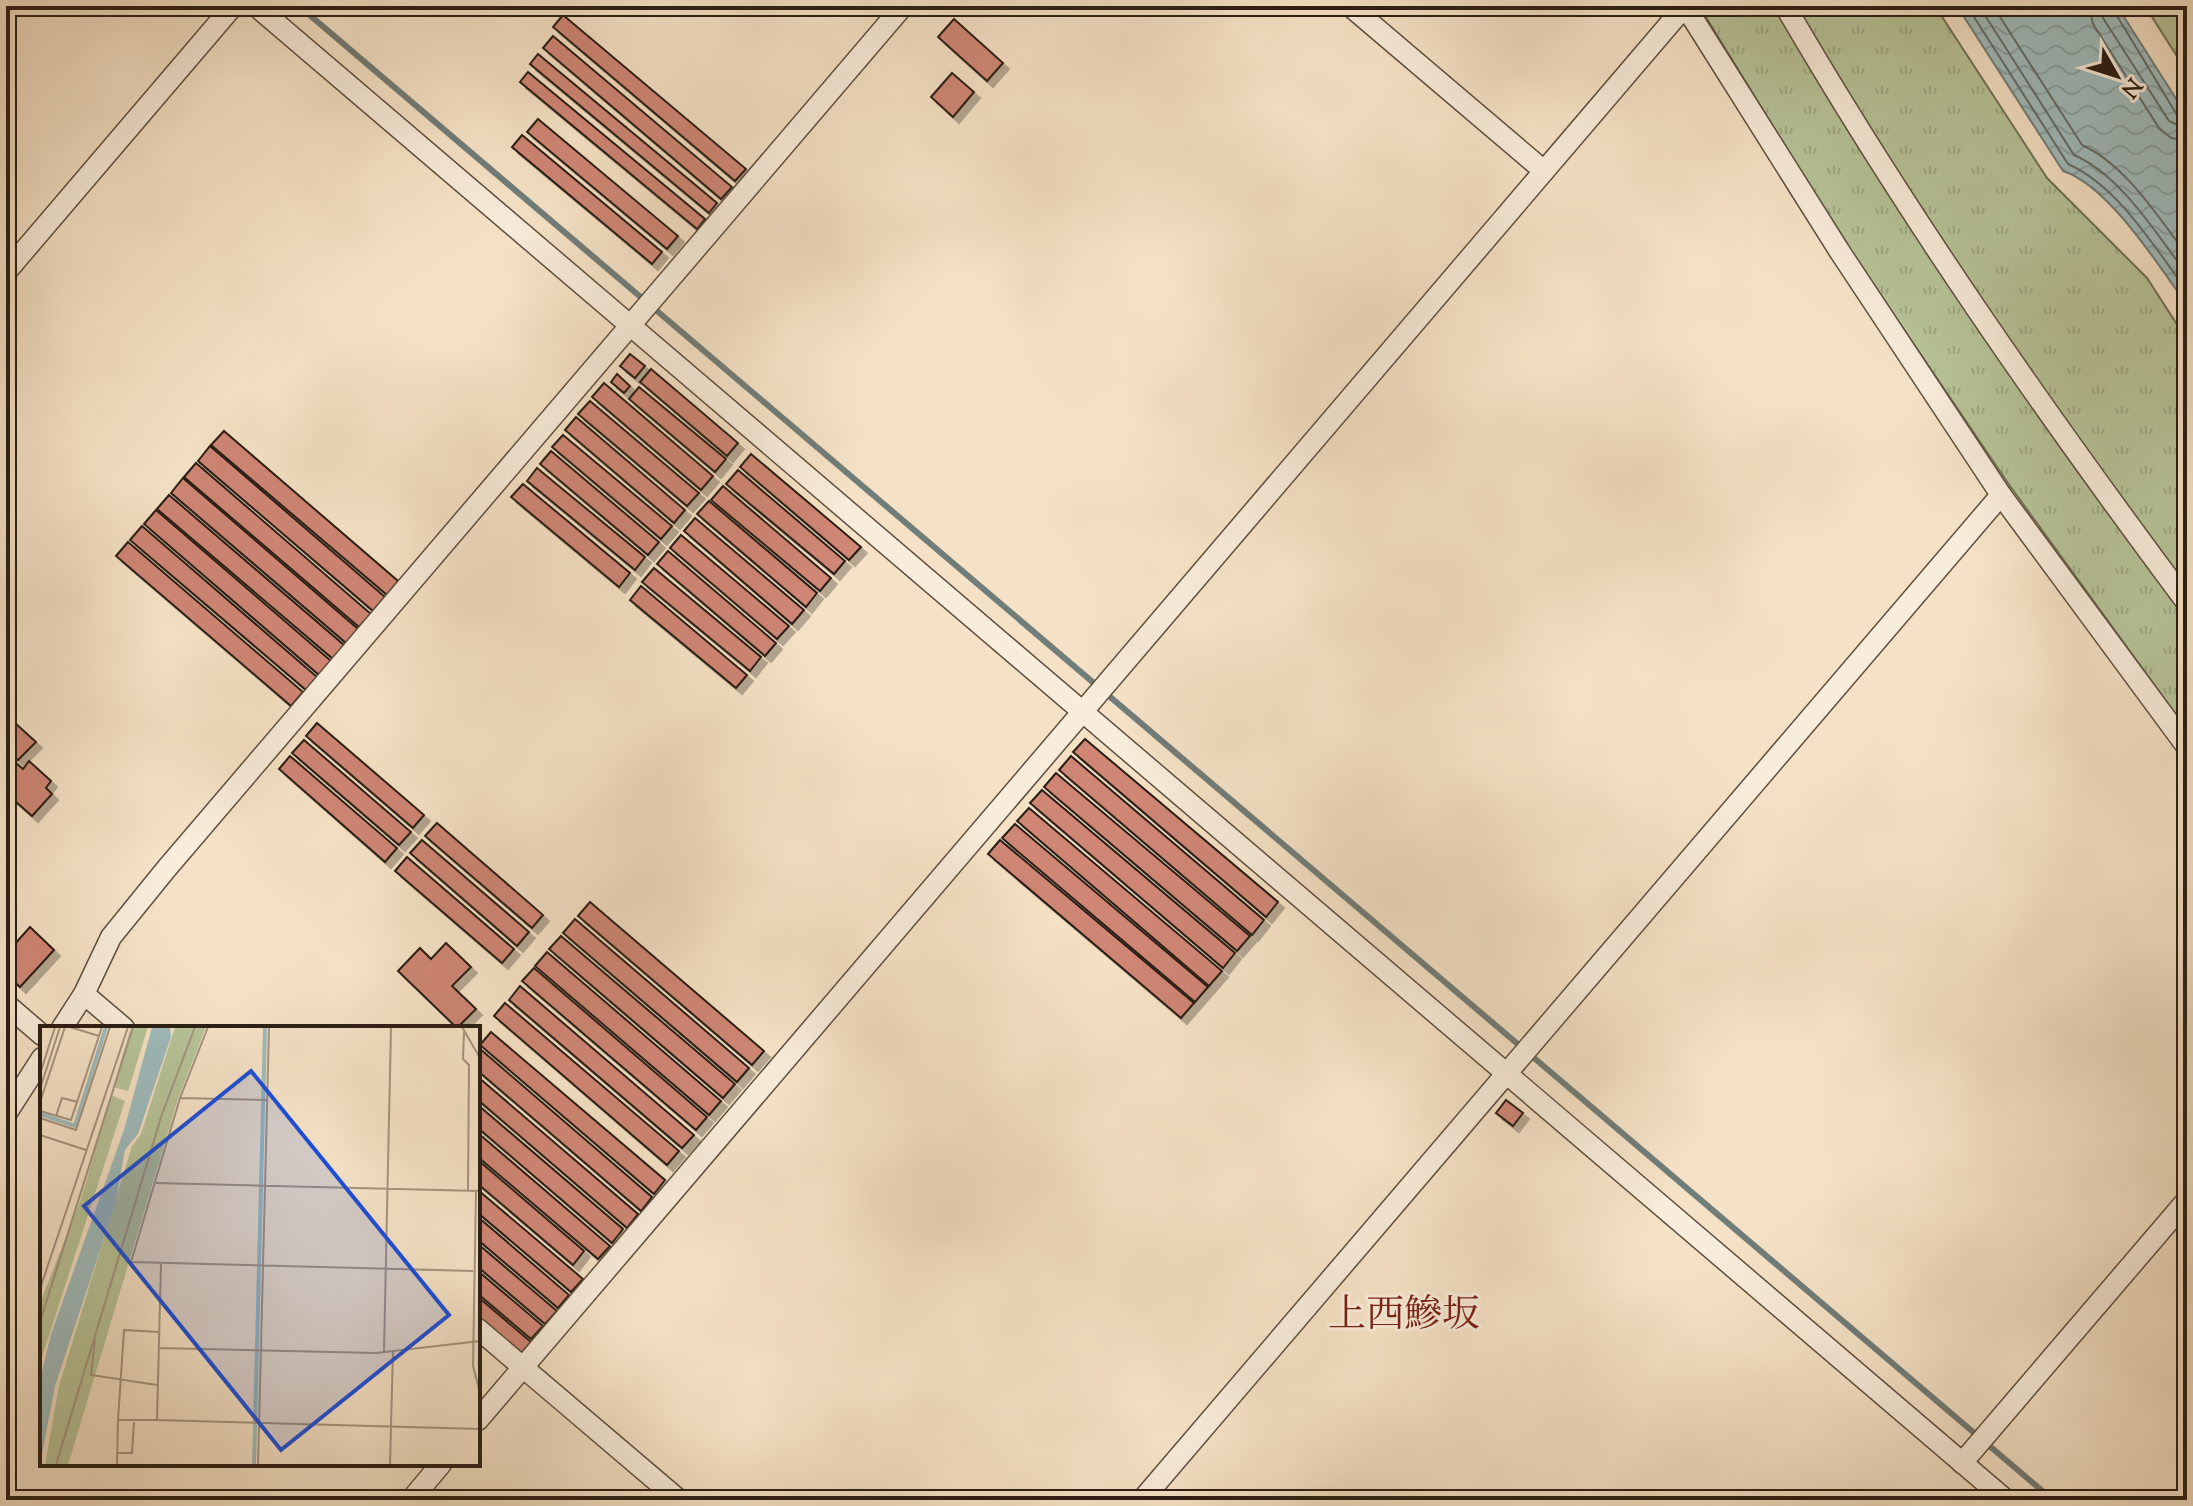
<svg xmlns="http://www.w3.org/2000/svg" width="2193" height="1506" font-family="'Sorts Mill Goudy','Noto Serif JP',serif">
  <style>
    .grass { fill: url(#grass-tufts); stroke: #717156; stroke-width: 2 }
    .water { fill: url(#water-waves); stroke: #717d79; stroke-width: 2 }
    .lines { fill: none; stroke-linecap: round; stroke-linejoin: round }
    .shore { stroke: #656d68; stroke-width: 2 }
    .stream { stroke: #717d79; stroke-width: 6 }
    .building { fill: #cf8675; stroke: #2b1e14; stroke-width: 2; filter: url(#shadow) }
    .minor-casing { stroke: #5e4f40; stroke-width: 23 }
    .minor { stroke: #f8ecda; stroke-width: 20 }
    .labels { text-anchor: middle; stroke-width: 6; stroke-linejoin: round; paint-order: stroke }
    .quarter-label { font-size: 38px; fill: #7a1f14; stroke: #f8ecda }
    .inset-river { fill: none; stroke: #9fbcbd; stroke-width: 4 }
    .inset-road { fill: none; stroke: #a4947f; stroke-width: 2 }
    .view { fill: #1d4ed8; fill-opacity: 0.15; stroke: #1d4ed8; stroke-width: 4 }
    .inset-edge { fill: none; stroke: #2b1e14; stroke-width: 4 }
  </style>
  <defs>
    <pattern id="grass-tufts" width="24" height="20" patternUnits="userSpaceOnUse" patternTransform="scale(2)"><rect width="24" height="20" fill="#b7c499"/><path d="M3 7l-1-3M5 7V3M7 7l1-3M15 17l-1-3M17 17v-4M19 17l1-3" fill="none" stroke="#9ea883"/></pattern>
    <pattern id="water-waves" width="16" height="10" patternUnits="userSpaceOnUse" patternTransform="scale(2)"><rect width="16" height="10" fill="#9fbcbd"/><path d="M0 5q4-4 8 0t8 0" fill="none" stroke="#89a1a2"/></pattern>
    <filter id="shadow"><feDropShadow dx="6" dy="6" stdDeviation="0" flood-color="#0004"/></filter>
  </defs>
  <rect width="100%" height="100%" fill="#f5e2c6"/>
  <filter id="stains"><feTurbulence type="fractalNoise" baseFrequency=".0025" numOctaves="4"/><feColorMatrix values="0 0 0 0 .2 0 0 0 0 .09 0 0 0 0 .02 0 0 0 .5 -.17"/></filter>
  <radialGradient id="worn" r=".72"><stop offset=".6" stop-color="#630" stop-opacity="0"/><stop offset="1" stop-color="#630" stop-opacity=".3"/></radialGradient>
  <!-- grass -->
  <g class="grass">
    <path d="M1699,6h236l112,172 100,100 40,62v390l-177,-244 -167,-246z"/>
    <path d="M2145,6h42v66z"/>
  </g>
  <!-- water -->
  <path class="water" d="M1957,6h160l70,110v189c-28,-39 -78,-119 -124,-134z"/>
  <g class="lines">
    <!-- shore -->
    <g class="shore">
      <path d="M1967,6l101,158c50,22 87,84 119,127"/>
      <path d="M1979,6l95,149c48,21 82,79 113,119"/>
      <path d="M1993,6l89,139c44,20 76,72 105,110"/>
      <path d="M2089,6l4,18 66,104 12,10 16,3"/>
      <path d="M2101,6l2,12 66,103 18,8"/>
      <path d="M2111,6l66,109 10,4"/>
    </g>
    <!-- stream -->
    <path class="stream" d="M299,6l1754,1494"/>
  </g>
  <!-- building -->
  <g class="building">
    <path d="M563,15l183,154 -11,12 -182,-154z"/>
    <path d="M954,19l49,44 -16,18 -49,-44z"/>
    <path d="M553,36l179,151 -11,12 -178,-151z"/>
    <path d="M538,54l179,149 -8,10 -179,-149z"/>
    <path d="M528,72l177,147 -8,10 -177,-147z"/>
    <path d="M952,73l22,19 -21,25 -22,-20z"/>
    <path d="M538,119l140,117 -11,13 -140,-117z"/>
    <path d="M522,135l140,117 -10,12 -140,-117z"/>
    <path d="M630,354l15,12 -10,12 -15,-12z"/>
    <path d="M651,369l87,74 -11,13 -87,-74z"/>
    <path d="M617,374l13,12 -6,7 -13,-11z"/>
    <path d="M604,383l109,93 -12,14 -109,-93z"/>
    <path d="M639,387l87,72 -11,13 -86,-73z"/>
    <path d="M590,401l109,92 -12,13 -109,-92z"/>
    <path d="M576,417l109,93 -11,13 -109,-93z"/>
    <path d="M224,431l174,150 -11,14 -176,-150z"/>
    <path d="M563,435l109,91 -11,13 -109,-92z"/>
    <path d="M210,446l175,151 -12,14 -175,-150z"/>
    <path d="M551,451l108,91 -11,13 -108,-91z"/>
    <path d="M751,454l110,93 -12,13 -109,-93z"/>
    <path d="M196,463l175,151 -12,13 -175,-150z"/>
    <path d="M537,468l108,89 -10,13 -108,-89z"/>
    <path d="M738,470l107,91 -11,13 -108,-90z"/>
    <path d="M183,478l175,151 -12,14 -175,-150z"/>
    <path d="M523,484l107,89 -11,14 -108,-90z"/>
    <path d="M723,486l108,92 -11,13 -109,-91z"/>
    <path d="M169,495l175,150 -11,14 -176,-150z"/>
    <path d="M709,501l108,92 -11,14 -109,-93z"/>
    <path d="M156,510l175,151 -12,14 -175,-151z"/>
    <path d="M695,518l109,92 -12,14 -108,-93z"/>
    <path d="M142,526l175,151 -11,13 -176,-150z"/>
    <path d="M681,535l108,91 -12,13 -107,-91z"/>
    <path d="M128,542l175,150 -12,14 -175,-150z"/>
    <path d="M668,551l108,92 -11,13 -108,-92z"/>
    <path d="M654,568l107,89 -11,14 -108,-89z"/>
    <path d="M641,586l106,89 -11,13 -106,-88z"/>
    <path d="M15,723l21,19 -18,18 -12,-11v-17z"/>
    <path d="M317,723l107,92 -11,13 -107,-92z"/>
    <path d="M1085,739l193,163 -12,15 -193,-165z"/>
    <path d="M304,740l107,92 -12,13 -107,-92z"/>
    <path d="M290,756l107,92 -12,14 -106,-93z"/>
    <path d="M1071,756l193,164 -12,15 -193,-165z"/>
    <path d="M29,761l22,20 -5,7 6,6 -20,22 -26,-23v-19l10,-11 7,6z"/>
    <path d="M1056,773l194,163 -13,15 -193,-164z"/>
    <path d="M1042,790l193,163 -12,15 -193,-165z"/>
    <path d="M1029,808l193,163 -13,15 -192,-165z"/>
    <path d="M437,823l106,92 -11,13 -107,-92z"/>
    <path d="M1015,824l193,163 -13,15 -193,-164z"/>
    <path d="M422,840l107,92 -12,14 -107,-93z"/>
    <path d="M1000,840l194,163 -13,15 -193,-164z"/>
    <path d="M407,857l107,92 -12,14 -107,-92z"/>
    <path d="M590,902l174,149 -12,14 -174,-149z"/>
    <path d="M575,919l174,149 -12,14 -174,-149z"/>
    <path d="M30,927l24,23 -34,37 -14,-13v-20z"/>
    <path d="M561,936l174,148 -12,14 -174,-149z"/>
    <path d="M446,943l25,24 -19,19 24,23 -19,19 -59,-57 22,-23 11,11z"/>
    <path d="M547,952l174,149 -12,14 -174,-149z"/>
    <path d="M534,968l173,149 -11,13 -174,-149z"/>
    <path d="M520,986l174,149 -12,13 -173,-148z"/>
    <path d="M505,1003l174,148 -12,14 -173,-149z"/>
    <path d="M491,1032l174,148 -11,14 -174,-149z"/>
    <path d="M479,1048l173,149 -11,14 -163,-140z"/>
    <path d="M478,1077l160,137 -11,14 -149,-128z"/>
    <path d="M1506,1100l17,13 -10,13 -17,-13z"/>
    <path d="M478,1105l145,124 -11,14 -134,-115z"/>
    <path d="M478,1133l132,113 -12,13 -120,-102z"/>
    <path d="M478,1160l106,91 -11,14 -95,-81z"/>
    <path d="M478,1190l105,89 -12,13 -93,-79z"/>
    <path d="M478,1217l91,78 -11,13 -80,-68z"/>
    <path d="M478,1244l79,67 -12,13 -67,-57z"/>
    <path d="M478,1271l65,55 -12,13 -53,-45z"/>
    <path d="M478,1297l53,45 -12,14 -41,-35z"/>
  </g>
  <g class="lines">
    <!-- minor casing -->
    <g class="minor-casing">
      <g id="minor">
        <path d="M256,6l1750,1494"/>
        <path d="M1350,6l194,165"/>
        <path d="M1785,6c121,208 258,404 402,597"/>
        <path d="M6,272l227,-266"/>
        <path d="M84,994l40,34"/>
        <path d="M6,1004l36,31"/>
        <path d="M62,1028l22,-34 27,-57 56,-69 736,-862"/>
        <path d="M6,1114l36,-56"/>
        <path d="M478,1329l201,171"/>
        <path d="M478,1420l1201,-1407 7,-1 6,5 148,235 161,243 186,252"/>
        <path d="M1962,1463l225,-263"/>
        <path d="M411,1500l30,-36"/>
        <path d="M1142,1500l859,-1005"/>
      </g>
    </g>
    <!-- minor -->
    <use href="#minor" class="minor"/>
  </g>
  <g class="labels">
    <!-- quarter labels -->
    <g class="quarter-label">
      <text x="1404" y="1326">上西鰺坂</text>
    </g>
  </g>
  <!-- overview -->
  <g transform="translate(40 1026)">
    <rect width="440" height="440" fill="#f5e2c6"/>
    <path d="M91,1h17l-20,64 -15,-4zM135,1h31l-28,72 -110,366h-23l14,-79 73,-240 9,-12zM71,69l14,6 -85,262v-60l41,-104z" fill="#b7c499"/>
    <path d="M112,1h18l1,10 -33,97 -13,16 -10,55 -60,181 -15,79v-85l11,-46 73,-204z" fill="#9fbcbd"/>
    <path class="inset-river" d="M0,88l35,12 31,-99M214,439l11,-438"/>
    <path class="inset-road" d="M30,1l29,9M168,1l-28,71 -49,164 342,9M422,1l18,31M424,6l-1,27 6,6 -1,126M0,48l15,-47M0,63l20,-62M140,72l87,2M0,76l25,-75M0,85l31,9 31,-93M16,90l6,-18 16,4M0,92l36,12 34,-103M0,109l46,15M116,157l324,8M436,165l-3,175 7,27M0,263l88,-262M0,296l93,-295M55,314l-4,35 66,10M119,322l217,5 104,-12M344,325l7,-324M78,394l6,-90 35,2M117,394l323,9M78,427h14l2,-31M16,439l106,-351 33,-87M77,439l1,-45h39l4,-157M218,439l11,-438M350,439l3,-115"/>
    <path class="view" d="M211,45l198,244 -168,135 -197,-244z"/>
    <rect width="440" height="440" class="inset-edge"/>
  </g>
  <!-- margin -->
  <rect width="2193" height="1506" fill="none" stroke="#f5e2c6" stroke-width="32"/>
  <rect x="8" y="8" width="2177" height="1490" fill="none" stroke="#2b1e14" stroke-width="4"/>
  <rect x="16" y="16" width="2161" height="1474" fill="none" stroke="#2b1e14" stroke-width="2"/>
  <!-- north arrow -->
  <g transform="translate(2117 76) rotate(129)" stroke="#f8ecda" stroke-width="6" paint-order="stroke">
  <path d="M0-6L14 30L0 20L-14 30Z" fill="#2b1e14"/>
  <text y="-12" font-size="22" font-weight="bold" text-anchor="middle" fill="#2b1e14">N</text>
  </g>
  <rect width="100%" height="100%" filter="url(#stains)"/>
  <rect width="100%" height="100%" fill="url(#worn)"/>
</svg>
